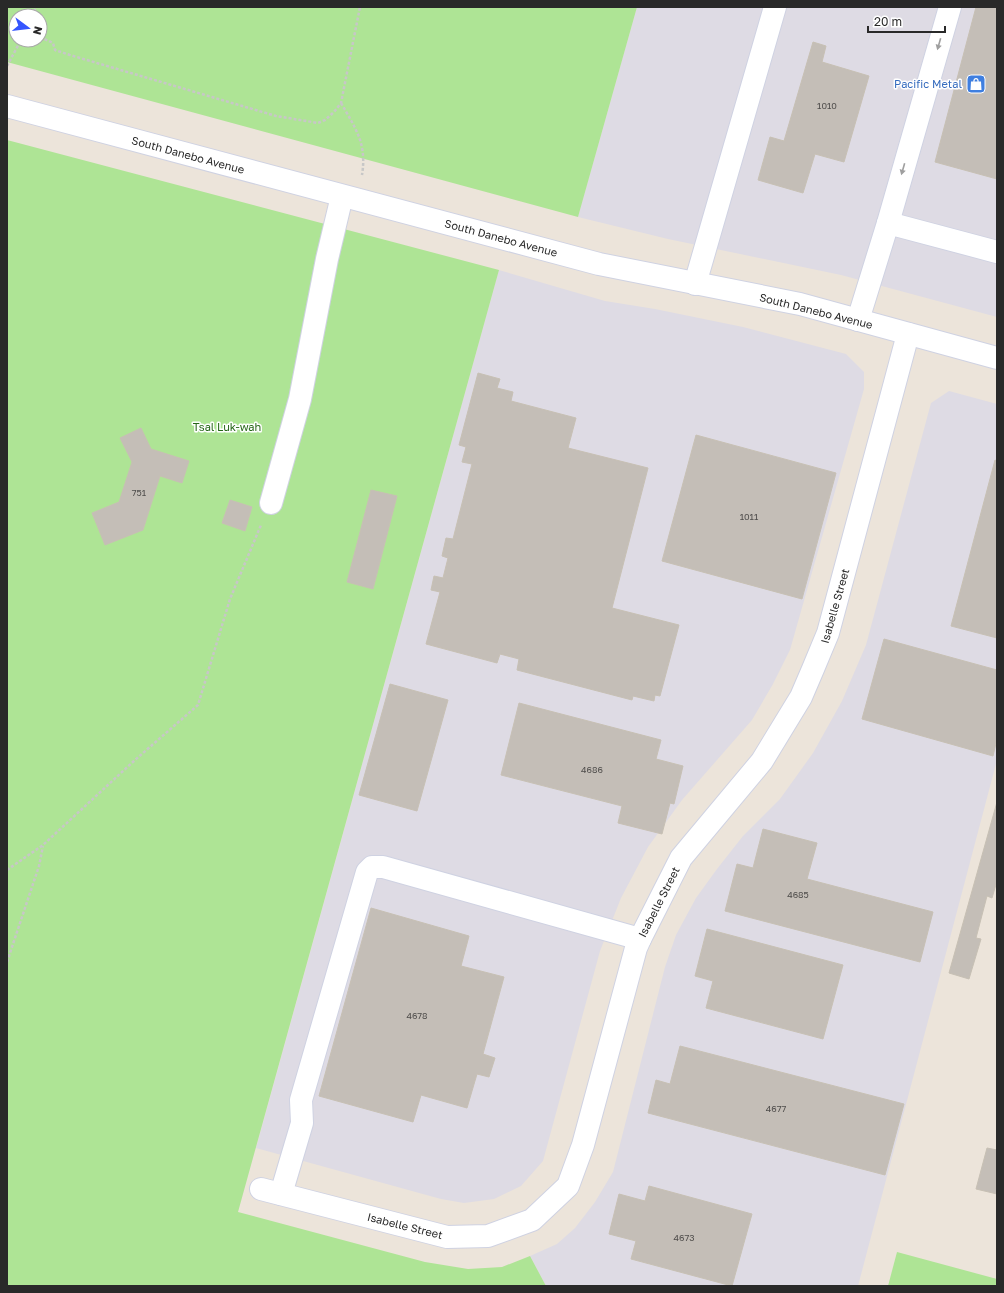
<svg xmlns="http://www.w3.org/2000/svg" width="1004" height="1293" font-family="'Golos Text',sans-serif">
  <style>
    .industrial { fill: #dedbe4 }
    .green { fill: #aee495; fill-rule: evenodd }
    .building { fill: #c4beb7; stroke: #c7c0b4 }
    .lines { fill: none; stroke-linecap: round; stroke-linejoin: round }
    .minor-casing { stroke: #cfd2e2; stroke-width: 24 }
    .path { stroke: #c7c7c7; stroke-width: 2.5; stroke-dasharray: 3 2; stroke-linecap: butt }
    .minor { stroke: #fff; stroke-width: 22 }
    .oneway { fill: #9f9f9f }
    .labels { text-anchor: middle; stroke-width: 3; stroke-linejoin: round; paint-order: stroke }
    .number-label { font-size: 9px; fill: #504e4c }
    .shop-label { font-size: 11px; fill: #366cbe; stroke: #fff; text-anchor: end }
    .street-label { font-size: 11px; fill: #292929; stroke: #fff }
    .park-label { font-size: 11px; fill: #266718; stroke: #fff }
  </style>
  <rect width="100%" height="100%" fill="#ece4da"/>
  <!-- industrial -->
  <g class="industrial">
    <path d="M637,7h360v310l-156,-42 -173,-36 -90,-22z"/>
    <path d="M499,270l106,31 50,8 88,18 103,27 18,18v17l-74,261 -17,34 -21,36 -70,80 -34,47 -27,51 -21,53 -57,210 -22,25 -27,13 -30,4 -23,-4 -185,-51z"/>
    <path d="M949,391l48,13v356l-139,526h-312l-16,-30 27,-12 18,-16 20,-26 18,-30 52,-205 11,-32 20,-37 21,-29 26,-33 37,-37 33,-46 29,-52 24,-56 65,-242z"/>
  </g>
  <!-- green -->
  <g class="green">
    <path d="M7,7h630l-59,210 -571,-155zM16,16h24v24h-24z"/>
    <path d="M7,140l492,130 -261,942 187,50 43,7 34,-2 28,-11 16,30h-539z"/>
    <path d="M897,1252l100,27v7h-109z"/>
  </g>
  <!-- building -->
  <g class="building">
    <path d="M976,7h21v172l-62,-17z"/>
    <path d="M813,42l13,4 -4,16 47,14 -25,86 -29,-8 -12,39 -45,-13 12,-43 14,4z"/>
    <path d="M478,373l22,6 -3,9 16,4 -2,9 65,17 -8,30 80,20 -36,140 67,17 -19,71 -5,-1 -1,6 -21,-5 -1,4 -115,-30 2,-11 -19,-5 -3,9 -71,-19 14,-52 -9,-2 3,-14 9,2 5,-20 -6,-2 4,-18 7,1 19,-75 -10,-2 4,-15 -7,-2z"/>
    <path d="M141,428l10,21 38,12 -7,22 -22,-7 -17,54 -38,15 -13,-32 27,-11 13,-40 -12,-24z"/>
    <path d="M696,435l140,38 -34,126 -140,-38z"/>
    <path d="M995,460l2,1v177l-46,-12z"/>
    <path d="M371,490l26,6 -24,93 -26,-7z"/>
    <path d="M230,500l22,7 -7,24 -23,-8z"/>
    <path d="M884,639l113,31v69l-4,17 -131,-37z"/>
    <path d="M390,684l58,16 -31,111 -58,-16z"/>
    <path d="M519,703l142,37 -5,19 27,7 -9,38 -4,-1 -8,31 -44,-11 4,-17 -121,-31z"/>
    <path d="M997,802v79l-5,17 -5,-2 -11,42 5,1 -12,40 -20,-6z"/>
    <path d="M763,829l54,14 -10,36 126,33 -13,50 -195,-51 12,-47 16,4z"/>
    <path d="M371,908l98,28 -8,30 43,11 -21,77 12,4 -6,19 -12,-3 -10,34 -46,-13 -8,27 -94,-26z"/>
    <path d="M707,929l136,36 -20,74 -117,-31 7,-27 -18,-5z"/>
    <path d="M680,1046l224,58 -19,71 -237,-62 8,-33 14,4z"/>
    <path d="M987,1148l10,2v44l-21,-5z"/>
    <path d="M649,1186l103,28 -20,72 -101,-27 5,-18 -27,-7 10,-40 26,7z"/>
  </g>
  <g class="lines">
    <!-- minor casing -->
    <g class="minor-casing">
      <g id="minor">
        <path d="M7,106l592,158 201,40 197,54"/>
        <path d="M888,223l62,-216"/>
        <path d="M695,284l80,-277"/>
        <path d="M858,320l30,-97 109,29"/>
        <path d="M271,503l29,-104 27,-140 15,-63"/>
        <path d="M261,1189l186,48 41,-1 44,-16 36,-34 15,-41 53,-197 4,-9 41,-81 81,-97 39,-64 12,-28 15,-36 80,-299"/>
        <path d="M281,1194l21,-71 -1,-23 66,-228 5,-5h11l257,72"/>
      </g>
    </g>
    <!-- path -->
    <g class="path">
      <path d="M32,16l4,-9"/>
      <path d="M40,37l13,6 2,7 15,5 206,61 42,7 7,-3 9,-8 7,-9 19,-96"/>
      <path d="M7,66l14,-26"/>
      <path d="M341,103c15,26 26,41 21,72"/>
      <path d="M7,870l36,-25 92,-85 63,-55 32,-106 31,-74"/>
      <path d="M7,962l32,-96 4,-20"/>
    </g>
    <!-- minor -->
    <use href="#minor" class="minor"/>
  </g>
  <!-- one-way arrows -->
  <defs><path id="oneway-solid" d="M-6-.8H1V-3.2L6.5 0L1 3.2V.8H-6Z"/></defs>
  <g class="oneway">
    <use href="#oneway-solid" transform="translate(939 44) rotate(106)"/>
    <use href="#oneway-solid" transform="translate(903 169) rotate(106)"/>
  </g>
  <!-- icons -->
  <defs>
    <g id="shop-square" transform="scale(1)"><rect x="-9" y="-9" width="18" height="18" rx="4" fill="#3f7fe0" stroke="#fff"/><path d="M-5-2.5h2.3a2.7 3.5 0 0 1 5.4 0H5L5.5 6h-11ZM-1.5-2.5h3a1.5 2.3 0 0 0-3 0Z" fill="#fff"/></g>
  </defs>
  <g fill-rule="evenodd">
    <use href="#shop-square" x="976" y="84"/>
  </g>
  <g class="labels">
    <!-- number labels -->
    <g class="number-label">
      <text x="827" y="109">1010</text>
      <text x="139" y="496">751</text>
      <text x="749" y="520">1011</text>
      <text x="592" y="773">4686</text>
      <text x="798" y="898">4685</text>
      <text x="417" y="1019">4678</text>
      <text x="776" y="1112">4677</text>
      <text x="684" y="1241">4673</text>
    </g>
    <!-- shop labels -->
    <g class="shop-label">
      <text x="962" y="88">Pacific Metal</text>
    </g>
    <!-- street labels -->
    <g class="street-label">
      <text transform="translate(188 155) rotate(15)" y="4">South Danebo Avenue</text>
      <text transform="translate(501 238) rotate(15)" y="4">South Danebo Avenue</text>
      <text transform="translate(816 311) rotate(14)" y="4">South Danebo Avenue</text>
      <text transform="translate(835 606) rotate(-74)" y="4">Isabelle Street</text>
      <text transform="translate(659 902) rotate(-63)" y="4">Isabelle Street</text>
      <text transform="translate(405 1226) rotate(14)" y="4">Isabelle Street</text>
    </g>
    <!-- park labels -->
    <g class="park-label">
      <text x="227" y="431">Tsal Luk-wah</text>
    </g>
  </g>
  <!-- border -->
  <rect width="1004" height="1293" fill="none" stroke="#292929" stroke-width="16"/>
  <!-- north arrow -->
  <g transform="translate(28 28) rotate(105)"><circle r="19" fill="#ffffff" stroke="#a9a9a9"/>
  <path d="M0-3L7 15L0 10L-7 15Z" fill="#3555fe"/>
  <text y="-6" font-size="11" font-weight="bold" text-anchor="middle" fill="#292929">N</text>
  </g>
  <!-- scale -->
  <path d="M868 26v6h77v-6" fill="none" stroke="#292929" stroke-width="2"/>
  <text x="874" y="26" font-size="12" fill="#292929" stroke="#ffffff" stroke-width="3" paint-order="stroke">20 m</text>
</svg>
